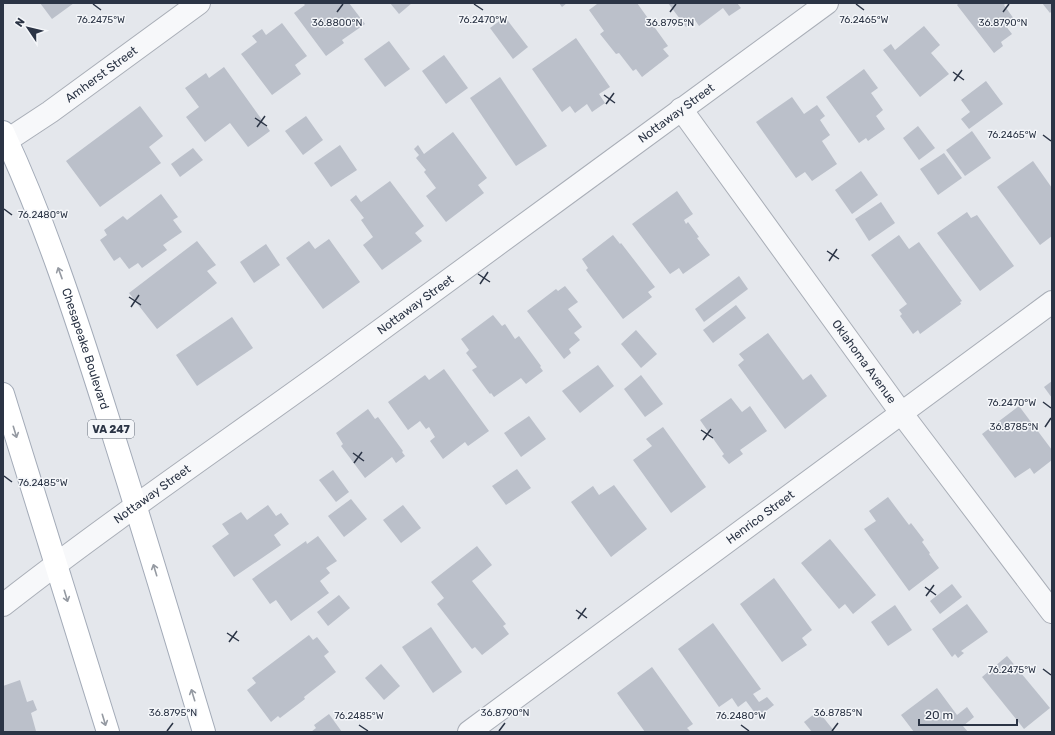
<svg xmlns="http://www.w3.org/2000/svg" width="1055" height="735" font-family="Rubik,sans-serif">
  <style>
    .building { fill: #bbc0ca }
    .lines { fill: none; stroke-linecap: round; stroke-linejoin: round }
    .street-casing { stroke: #a9aeb7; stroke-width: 24 }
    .primary-casing { stroke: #a3abb8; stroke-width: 24 }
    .street { stroke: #f7f8fa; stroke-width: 22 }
    .primary { stroke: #fff; stroke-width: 22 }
    .oneway { stroke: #959aa2 }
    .ticks { fill: none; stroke: #2b3445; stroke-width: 1.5 }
    .labels { text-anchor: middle; stroke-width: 3; stroke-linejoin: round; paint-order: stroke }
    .shield { fill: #f4f6f9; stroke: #676e7b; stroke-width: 1 }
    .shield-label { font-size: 11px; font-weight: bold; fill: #2b3445 }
    .street-label { font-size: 12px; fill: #2b3445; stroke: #f4f6f9 }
    .ticks-label { font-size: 10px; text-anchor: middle; fill: #2b3445; stroke: #f4f6f9; stroke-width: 3; stroke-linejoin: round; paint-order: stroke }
  </style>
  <rect width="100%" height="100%" fill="#e4e7ec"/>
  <!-- building -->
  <g class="building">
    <path d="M40,3h34l-22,16z"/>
    <path d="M303,3h46l16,21 -23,16 2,3 -18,13 -32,-43 11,-8z"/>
    <path d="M390,3h22l-13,11z"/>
    <path d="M559,3h8l-5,4z"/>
    <path d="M596,3h41l31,43 -5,3 6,7 -27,21 -6,-8 -3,2 -14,-18 -3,1 -16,-20 4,-3 -15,-21 8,-6z"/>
    <path d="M668,3h69l4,5 -12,8 -6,-8 -24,18 -4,-6 -9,7z"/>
    <path d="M959,3h47l-2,2 10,14 -9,6 7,9 -11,8 2,4 -9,7 -37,-48z"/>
    <path d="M1042,3h10v8l-2,2z"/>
    <path d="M505,17l23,30 -15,12 -23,-31z"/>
    <path d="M282,23l25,33 -12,9 6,9 -29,21 -31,-41 16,-12 -5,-6 10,-7 4,6z"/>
    <path d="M924,26l16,19 -9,8 18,21 -29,23 -37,-47 8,-6 4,6z"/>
    <path d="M576,38l34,49 -11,7 6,9 -13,9 -5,-8 -12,9 -5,-7 -8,6 -30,-43z"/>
    <path d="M389,41l21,28 -25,18 -21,-28z"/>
    <path d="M444,55l24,33 -22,16 -24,-33z"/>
    <path d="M224,67l46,64 -22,16 -18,-24 -25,19 -19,-25 13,-10 -14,-19 21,-15 3,5z"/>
    <path d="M864,69l14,19 -7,5 12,17 -7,6 9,13 -17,12 -2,-3 -7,5 -33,-46z"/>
    <path d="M500,77l47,69 -31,20 -46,-68z"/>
    <path d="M986,81l17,23 -34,25 -8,-10 9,-7 -9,-12z"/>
    <path d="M792,97l12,17 13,-9 8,11 -5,4 10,15 -8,6 15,23 -25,17 -7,-9 -9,6 -40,-56z"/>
    <path d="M140,106l23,30 -14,11 12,16 -61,44 -34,-46z"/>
    <path d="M306,116l17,24 -20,15 -18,-24z"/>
    <path d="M918,126l17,22 -16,12 -16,-22z"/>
    <path d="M972,131l19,27 -26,18 -19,-26z"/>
    <path d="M453,132l34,46 -9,7 6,8 -38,29 -20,-26 10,-8 -12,-16 2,-2 -10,-12 3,-3 -5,-6 4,-4 6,9z"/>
    <path d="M340,145l17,25 -26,17 -17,-24z"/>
    <path d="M193,148l10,12 -23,17 -9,-13z"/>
    <path d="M944,153l18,25 -24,17 -18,-26z"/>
    <path d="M1033,161l19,27v48l-12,9 -43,-58z"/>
    <path d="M861,171l17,24 -26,19 -17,-24z"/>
    <path d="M390,181l34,45 -9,7 7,8 -40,29 -19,-25 10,-8 -12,-17 3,-2 -14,-18 6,-5 5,7z"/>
    <path d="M677,191l16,23 -9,6 2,4 2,-2 11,15 -2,1 13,17 -27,19 -4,-6 -9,6 -38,-50z"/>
    <path d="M161,194l17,23 -5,3 9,12 -19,13 4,5 -25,18 -4,-5 -9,6 -9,-12 -6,4 -14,-21 7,-5 -3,-5 19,-14 4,4z"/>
    <path d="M881,202l14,21 -26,18 -14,-22z"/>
    <path d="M967,212l4,6 6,-3 37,51 -34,25 -43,-58z"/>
    <path d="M613,235l7,9 1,-1 34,44 -7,5 4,5 -29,22 -37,-49 2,-2 -6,-9z"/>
    <path d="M899,235l10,14 10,-7 43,59 -2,1 1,2 -41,30 -2,-4 -5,4 -13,-18 2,-2 -3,-4 8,-6 -36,-49z"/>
    <path d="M329,239l31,43 -37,27 -37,-51 23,-17 6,8z"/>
    <path d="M197,241l19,24 -9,6 10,12 -60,46 -28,-36z"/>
    <path d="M266,244l14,21 -26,18 -14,-21z"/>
    <path d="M739,276l9,13 -44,33 -9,-13z"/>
    <path d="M565,286l13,16 -10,7 14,18 -8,6 6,7 -11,9 2,4 -7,6 -37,-48 29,-22 2,2z"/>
    <path d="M736,305l10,13 -33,25 -10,-13z"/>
    <path d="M493,315l9,11 3,-2 10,15 4,-3 22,30 -1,1 3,4 -17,13 -5,-6 -27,19 -3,-4 -1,1 -18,-24 5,-3 -11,-14 3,-3 -8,-11z"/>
    <path d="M232,317l21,31 -56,38 -21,-31z"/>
    <path d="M636,330l21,24 -16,14 -20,-24z"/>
    <path d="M768,333l35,47 8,-6 16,22 -42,33 -47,-64 6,-5 -5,-6z"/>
    <path d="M598,365l16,21 -34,27 -18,-22z"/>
    <path d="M444,369l45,62 -21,15 -3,-4 -22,17 -13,-18 5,-4 -6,-10 -3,2 -6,-8 -12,9 -20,-28 37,-27 4,5z"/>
    <path d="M641,375l22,29 -18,13 -21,-28z"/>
    <path d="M1052,381v17l-8,-11z"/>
    <path d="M731,398l11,14 8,-6 17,25 -27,19 3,4 -14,10 -7,-8 2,-2 -24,-34z"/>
    <path d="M1019,406l33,44v10l-18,14 -4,-6 -15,10 -33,-44z"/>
    <path d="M368,409l7,10 3,-2 25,34 -1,1 3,4 -9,7 -4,-6 -27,21 -24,-32 2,-2 -7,-11z"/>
    <path d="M529,416l17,23 -25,18 -17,-24z"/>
    <path d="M663,427l43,60 -35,26 -38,-53 19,-14 -6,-7z"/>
    <path d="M517,469l14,19 -25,17 -14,-19z"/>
    <path d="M333,470l16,22 -13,10 -17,-22z"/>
    <path d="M614,485l33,44 -36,28 -40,-55 22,-16 6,9z"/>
    <path d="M888,497l21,28 2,-2 13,17 -2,2 8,11 -1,1 10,14 -30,23 -45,-62 12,-8 -7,-10z"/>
    <path d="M351,499l16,20 -23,18 -16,-21z"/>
    <path d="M268,505l8,11 5,-3 8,11 -15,11 7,10 -47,32 -22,-31 17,-12 -7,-10 19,-12 6,8z"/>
    <path d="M403,505l18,23 -20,15 -18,-23z"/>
    <path d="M318,536l19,25 -11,7 4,5 -10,8 9,12 -38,28 -15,-21 -6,4 -18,-25 54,-38 1,3z"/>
    <path d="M830,539l46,56 -23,19 -8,-10 -6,5 -38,-46z"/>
    <path d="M477,546l15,19 -20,16 34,43 -3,2 6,8 -27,21 -7,-8 -3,2 -35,-45 7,-6 -13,-16z"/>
    <path d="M774,578l38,52 -10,8 5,7 -25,17 -42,-58z"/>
    <path d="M952,584l10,13 -22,17 -10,-13z"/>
    <path d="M339,595l11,13 -22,18 -11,-14z"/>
    <path d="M967,604l21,28 -27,19 3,2 -6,5 -3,-4 -3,3 -20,-28z"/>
    <path d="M895,605l17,25 -24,16 -17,-24z"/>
    <path d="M713,623l48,66 -8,5 6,8 8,-5 7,8 -16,12 -12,-16 -8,6 -6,-9 -13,9 -41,-58z"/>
    <path d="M431,627l31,45 -29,21 -31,-46z"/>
    <path d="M309,635l4,5 4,-3 12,15 -5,4 12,16 -32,25 1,2 -25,19 -2,-2 -7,6 -24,-32 9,-7 -4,-5z"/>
    <path d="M1007,656l43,52 -26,21 -42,-52z"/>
    <path d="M381,664l19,22 -16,14 -19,-22z"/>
    <path d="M652,667l41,57 -6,4 4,4h-46l-28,-39z"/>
    <path d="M20,680l7,22 6,-2 4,10 -6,3 5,18 -3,1h-30v-46z"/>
    <path d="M937,688l20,27 10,-8 7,10 -11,9 5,6h-54l-13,-17z"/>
    <path d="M818,711l17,21h-23l-8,-10z"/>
    <path d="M329,714l13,18h-31l5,-4 -2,-3z"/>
  </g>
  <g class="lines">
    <!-- street casing -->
    <g class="street-casing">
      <g id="street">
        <path id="s1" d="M681,109l221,305 150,198"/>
        <path id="s2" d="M3,143l47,-31 149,-109"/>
        <path id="s3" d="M3,605c105,-82 215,-157 323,-235 168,-122 333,-245 501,-367"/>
        <path id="s4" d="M469,732l583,-430"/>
      </g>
    </g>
    <!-- primary casing -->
    <g class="primary-casing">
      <g id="primary">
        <path id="s5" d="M3,132c42,90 73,185 103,280 34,107 66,213 98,320"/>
        <path d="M3,394l105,338"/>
      </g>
    </g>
    <!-- street -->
    <use href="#street" class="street"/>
    <!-- primary -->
    <use href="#primary" class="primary"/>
  </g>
  <!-- one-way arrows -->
  <defs><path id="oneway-shaft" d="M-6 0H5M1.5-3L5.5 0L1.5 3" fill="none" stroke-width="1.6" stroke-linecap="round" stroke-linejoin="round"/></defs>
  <g class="oneway">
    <use href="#oneway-shaft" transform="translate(60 273) rotate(-110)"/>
    <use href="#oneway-shaft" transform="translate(15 432) rotate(73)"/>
    <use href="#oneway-shaft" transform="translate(155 570) rotate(-107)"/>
    <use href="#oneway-shaft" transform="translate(66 596) rotate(73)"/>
    <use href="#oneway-shaft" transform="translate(193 695) rotate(-107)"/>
    <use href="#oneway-shaft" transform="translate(104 720) rotate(73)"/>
  </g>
  <!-- ticks -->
  <path class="ticks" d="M93,4l8,6M474,4l9,6M856,4l8,6M337,12l6,-8M670,12l6,-8M1003,12l6,-8M953,72l11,8M954,81l8,-11M604,95l11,8M606,104l8,-11M255,118l12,8M257,127l8,-11M1043,135l8,6M4,209l8,6M827,251l12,8M829,261l8,-12M478,274l12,8M480,284l8,-12M129,297l12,8M131,307l8,-12M1043,402l8,6M1045,427l6,-9M701,430l12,8M703,440l8,-11M353,453l11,8M354,463l8,-11M4,476l8,6M925,587l11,8M926,596l8,-11M576,610l11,8M578,619l8,-11M227,633l12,8M229,642l8,-11M1043,669l8,6M359,725l9,6M741,725l8,6M167,731l6,-8M499,731l6,-8M832,731l6,-8"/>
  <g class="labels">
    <!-- shield labels -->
    <rect class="shield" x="88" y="420" width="46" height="18" rx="3"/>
    <g class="shield-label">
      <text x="111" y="433">VA 247</text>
    </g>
    <!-- street labels -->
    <g class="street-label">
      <text dy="4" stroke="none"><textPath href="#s2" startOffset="120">Amherst Street</textPath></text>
      <text dy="4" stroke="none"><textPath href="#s3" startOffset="834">Nottaway Street</textPath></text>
      <text dy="4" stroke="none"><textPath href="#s3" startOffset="510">Nottaway Street</textPath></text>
      <text dy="4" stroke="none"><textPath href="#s5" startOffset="232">Chesapeake Boulevard</textPath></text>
      <text dy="4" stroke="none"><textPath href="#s1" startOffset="312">Oklahoma Avenue</textPath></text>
      <text dy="4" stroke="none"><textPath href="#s3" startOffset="186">Nottaway Street</textPath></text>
      <text dy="4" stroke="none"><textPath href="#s4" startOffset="362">Henrico Street</textPath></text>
    </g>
  </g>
  <g class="ticks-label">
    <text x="864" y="23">76.2465°W</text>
    <text x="101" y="23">76.2475°W</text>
    <text x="483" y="23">76.2470°W</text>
    <text x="337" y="26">36.8800°N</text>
    <text x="670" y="26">36.8795°N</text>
    <text x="1003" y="26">36.8790°N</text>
    <text x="1012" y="138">76.2465°W</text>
    <text x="43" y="218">76.2480°W</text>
    <text x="1012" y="406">76.2470°W</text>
    <text x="1014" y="430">36.8785°N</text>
    <text x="43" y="486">76.2485°W</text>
    <text x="1012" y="673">76.2475°W</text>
    <text x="173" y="716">36.8795°N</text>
    <text x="505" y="716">36.8790°N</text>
    <text x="838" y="716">36.8785°N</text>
    <text x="359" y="719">76.2485°W</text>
    <text x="741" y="719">76.2480°W</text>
  </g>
  <!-- border -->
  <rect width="1055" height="735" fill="none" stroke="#2b3445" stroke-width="8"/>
  <!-- north arrow -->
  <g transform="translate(28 28) rotate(305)" stroke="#f4f6f9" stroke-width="3" paint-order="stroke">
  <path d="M0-3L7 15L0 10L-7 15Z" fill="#2b3445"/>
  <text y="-6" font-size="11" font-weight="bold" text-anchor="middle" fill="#2b3445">N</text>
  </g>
  <!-- scale -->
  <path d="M919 719v6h98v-6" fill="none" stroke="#2b3445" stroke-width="2"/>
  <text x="925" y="719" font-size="12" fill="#2b3445" stroke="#f4f6f9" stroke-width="3" paint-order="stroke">20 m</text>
</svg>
